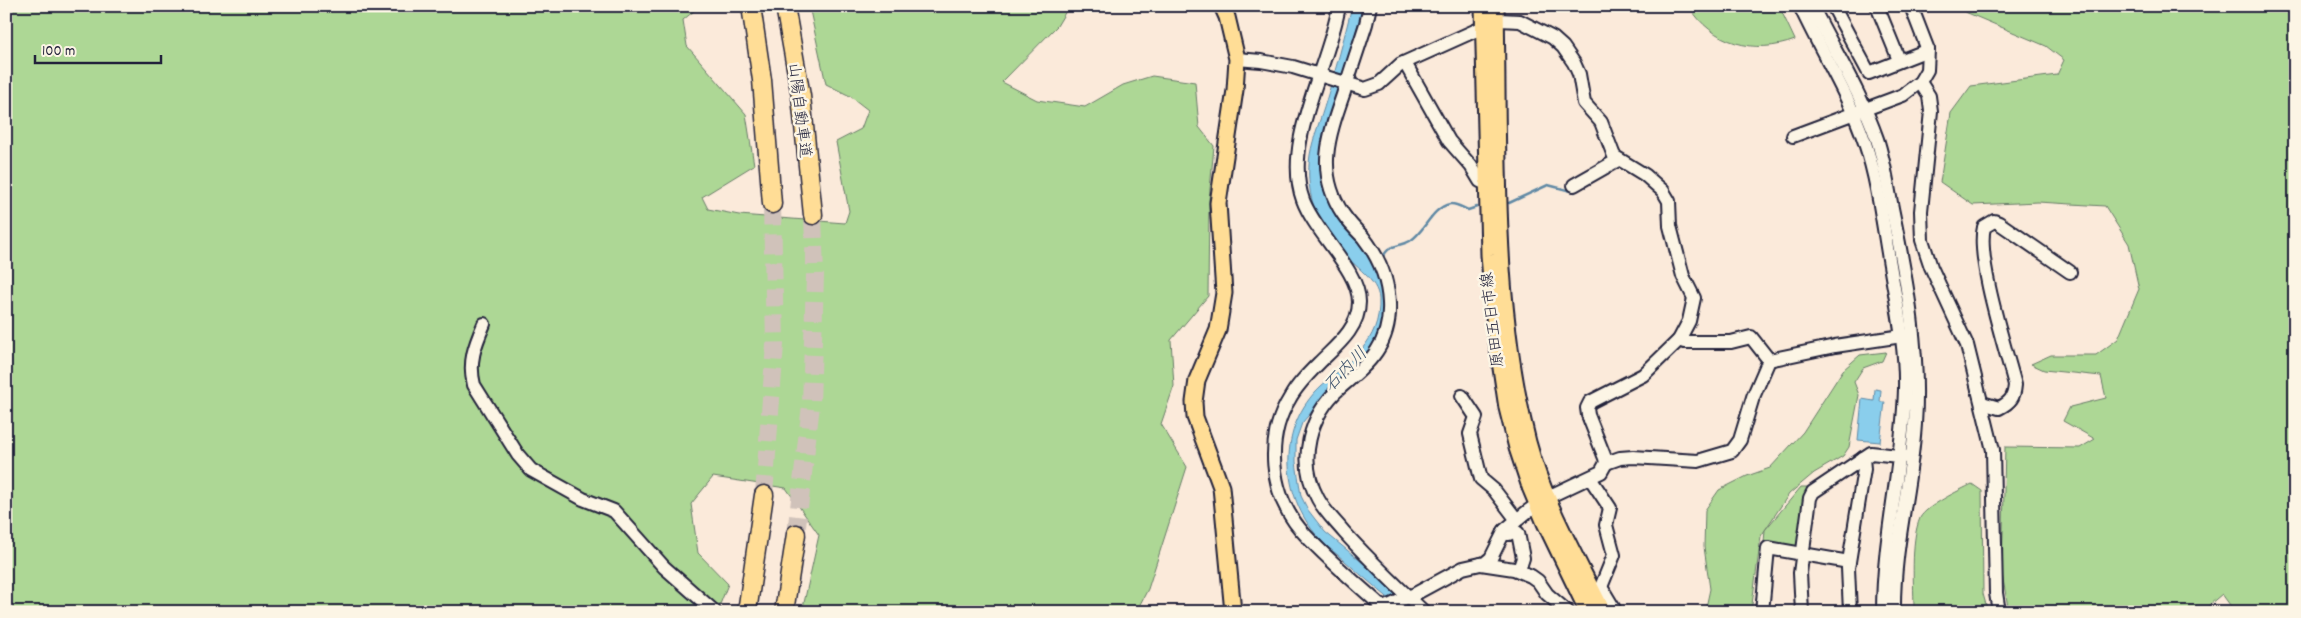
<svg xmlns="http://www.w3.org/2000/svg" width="2301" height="618" font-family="Dekko,'Klee One',sans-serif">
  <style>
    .green { fill: #add795; stroke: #687c68 }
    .water { fill: #8aceec; stroke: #6089a5 }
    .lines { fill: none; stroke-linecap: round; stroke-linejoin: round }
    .stream { stroke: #6089a5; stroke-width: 2.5 }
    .highway-tunnel { stroke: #d0c2ba; stroke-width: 18; stroke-dasharray: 18 9; stroke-linecap: butt }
    .minor-casing { stroke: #22223b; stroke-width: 16 }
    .major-casing { stroke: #22223b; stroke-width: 19 }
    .highway-casing { stroke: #22223b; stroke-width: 21 }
    .minor { stroke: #fcf5e5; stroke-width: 12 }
    .major { stroke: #ffdd96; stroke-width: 15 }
    .highway { stroke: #ffdd96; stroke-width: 18 }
    .labels { text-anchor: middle; stroke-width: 5; stroke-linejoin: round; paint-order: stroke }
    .street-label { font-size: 16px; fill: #22223b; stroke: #fcf5e5 }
    .water-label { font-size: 18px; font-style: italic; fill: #415670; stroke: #fcf5e5 }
  </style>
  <rect width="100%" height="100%" fill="#fbeada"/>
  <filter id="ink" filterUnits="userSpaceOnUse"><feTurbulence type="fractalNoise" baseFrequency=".02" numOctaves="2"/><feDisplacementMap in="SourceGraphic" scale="10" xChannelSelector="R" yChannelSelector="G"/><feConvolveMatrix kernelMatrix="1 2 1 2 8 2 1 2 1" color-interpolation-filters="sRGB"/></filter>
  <g filter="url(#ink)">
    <!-- green -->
    <g class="green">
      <path d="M6,6h694l-17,14 4,26 59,68 8,51 -52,32 6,12 31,6 106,8 4,-12 -13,-69 25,-13 7,-19 -18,-14 -24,-12 -17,-78h260l-12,20 -55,56 35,18 48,7 38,-22 29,-9 43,6 4,45 15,19 -5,54 -1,96 -37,44 3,46 -13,38 26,43 -39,122 -12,23h-334l17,-77 -33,-47 -73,-11 -22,27 7,49 30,31 -11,28h-711z"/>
      <path d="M1689,6h90l16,34c-40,15 -83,4 -106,-34z"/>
      <path d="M1951,6h344v606h-60l-13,-18 -13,11 -1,7h-199l-7,-38 3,-127 75,1 15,-9 -32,-18 7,-14 36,-9 -5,-22 -57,-6 -13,-6 20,-9h45l22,-16 21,-50 -10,-45 -24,-38 -67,-4 -65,3 -33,-23 11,-69 20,-27 86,-11 7,-15 -18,-14z"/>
      <path d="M1886,352l-4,9 -19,7 -9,14 5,13 -10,52 -6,9 -29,17 -25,21 -28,42 -10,76h-46l5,-23 -6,-42 1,-37 14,-20 28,-14 23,-8 33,-36 40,-62 17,-15z"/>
      <path d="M1972,484l10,7 1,103 5,18h-74c0,-26 -4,-70 6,-94 6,-12 40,-28 52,-34z"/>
      <path d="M1801,487h6v2l-9,55 -4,4 -27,-4 -3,-2 1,-12z"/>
    </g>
    <!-- water -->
    <g class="water">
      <path d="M1352,6h11l-27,97 -10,90 7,16 41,55 11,31 -3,34 -17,27 -39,39 -24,28 -6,17v22l5,34 7,14 17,22 60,49 32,31h-12c-20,-17 -41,-34 -60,-51 -9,-8 -19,-14 -26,-23 -39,-43 -42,-111 2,-152 28,-25 60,-43 58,-87 -1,-19 -25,-33 -37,-47 -7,-10 -14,-20 -21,-31 -12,-18 -14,-45 -11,-66 3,-18 11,-36 16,-54 10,-31 18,-63 26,-95z"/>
      <path d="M1875,389l6,1 -1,12h5l-5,40 -22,-2 4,-41 12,2z"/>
    </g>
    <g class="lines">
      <!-- stream -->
      <g class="stream">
        <path d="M1509,203l39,-18 27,7"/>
        <path d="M1382,258c9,-16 16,-10 28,-17 15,-9 21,-33 40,-37 6,-1 13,4 18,6l9,-3"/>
      </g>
      <!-- highway-tunnel -->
      <g class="highway-tunnel">
        <path d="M764,495l11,-151 -3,-140"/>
        <path d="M796,534l15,-129 4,-129 -2,-61"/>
      </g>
      <!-- minor casing -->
      <g class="minor-casing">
        <g id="minor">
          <path d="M1339,6c-10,60 -57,136 -36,194 12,33 56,70 56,102 0,27 -23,44 -40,61 -11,11 -22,22 -29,35 -25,40 -20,95 10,131 26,30 59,56 88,83"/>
          <path d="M1370,6l-4,18c-7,22 -15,45 -22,68 -15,43 -29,80 -1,122 6,9 13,16 20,23 15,19 25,41 26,66 2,41 -19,59 -48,84 -32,28 -44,74 -23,112 7,13 17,22 26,33 25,28 53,54 80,80"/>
          <path d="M1800,6c20,44 50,91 65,137 13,39 18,82 25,122 7,42 16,82 15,124 -2,75 -22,148 -22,223"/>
          <path d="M1812,6c22,44 49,87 65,133 8,24 11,50 16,74 14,69 27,140 22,211 -4,63 -22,124 -21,188"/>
          <path d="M1833,6l36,67 59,-23"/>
          <path d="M1877,6l22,54"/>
          <path d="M1237,59l24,2 32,6 72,22 14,-5 22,-20 98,-44 21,1 33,17 10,9 11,16 5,11 5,29 17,19 13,34 31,19 18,16 6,10 1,25 13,50 11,22 -5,23 -10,19"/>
          <path d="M1405,63l44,78 22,25 9,15 9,4"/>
          <path d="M1920,82l9,14 2,15 -10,100 1,29 9,27 36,78 26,105 3,143 3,19"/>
          <path d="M1793,136l110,-41 17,-13 7,-12 1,-20 -17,-44"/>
          <path d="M1574,185l44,-25"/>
          <path d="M484,324c-9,21 -16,38 -10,61l44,70 13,15 52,29 31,12 50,56 51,45"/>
          <path d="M1462,396l14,21 -6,17 11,45 13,11 23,30"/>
          <path d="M1982,403l17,5c12,-6 15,-11 16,-23 -9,-35 -39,-126 -31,-158l10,-6 5,2 71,49"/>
          <path d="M1606,463l14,-5 13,-1 65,4 34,-10 8,-11 13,-43 16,-37"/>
          <path d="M1590,478l20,30 -4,17 8,30 -13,32 -8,5"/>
          <path d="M1504,531l5,3 6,-3 3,2 5,25 -4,12"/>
          <path d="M1481,564l33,5 17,7 7,5 9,13 21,18"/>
          <path d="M1601,587l15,25"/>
          <path d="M1378,611l37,-17 48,-26 22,-5 6,-5 14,-28 23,-19 20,-14 53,-25 5,-9 -1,-5 -17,-43 -1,-7 3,-6 53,-27 36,-35 5,2h47l20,-5 18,23 66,-14 67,-10"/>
          <path d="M1762,612l6,-64 81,14"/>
          <path d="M1802,612l-2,-39 10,-75 3,-6 58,-39 36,4"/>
          <path d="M1850,612l-2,-44 16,-99 -1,-11"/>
        </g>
      </g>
      <!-- major casing -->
      <g class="major-casing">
        <g id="major">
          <path d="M1222,6l5,11 10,42 -2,31 -17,113 6,90 -6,37 -21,50 -3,22 1,15 26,70 12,125"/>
          <path d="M1483,6l6,249 6,73 12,80 10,40 13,39 15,36 43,89"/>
          <path d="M1496,6c3,145 -4,295 32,436 16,60 48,115 75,170"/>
        </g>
      </g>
      <!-- highway casing -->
      <g class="highway-casing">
        <g id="highway">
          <path d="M751,6l11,74 10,124"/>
          <path d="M785,6l16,90 12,119"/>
          <path d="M747,612l17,-117"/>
          <path d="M784,612l12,-78"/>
        </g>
      </g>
      <!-- minor -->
      <use href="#minor" class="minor"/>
      <!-- major -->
      <use href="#major" class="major"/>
      <!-- highway -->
      <use href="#highway" class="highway"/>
    </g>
  </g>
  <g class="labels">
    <!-- street labels -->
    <g class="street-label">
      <text transform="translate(801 110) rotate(83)" y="6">山陽自動車道</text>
      <text transform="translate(1491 320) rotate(-97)" y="6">原田五日市線</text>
    </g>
    <!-- water labels -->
    <g class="water-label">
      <text transform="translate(1345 369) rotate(-46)" y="6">石内川</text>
    </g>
  </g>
  <!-- margin -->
  <rect width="2301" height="618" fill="none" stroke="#fcf5e5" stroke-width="25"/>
  <rect x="12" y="12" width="2276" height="593" fill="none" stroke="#22223b" stroke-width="2" filter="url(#ink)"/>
  <!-- scale -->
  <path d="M35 55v8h126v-8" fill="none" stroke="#22223b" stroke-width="2.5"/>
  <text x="42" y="55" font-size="15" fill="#22223b" stroke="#fcf5e5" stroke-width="4" paint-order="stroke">100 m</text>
</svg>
